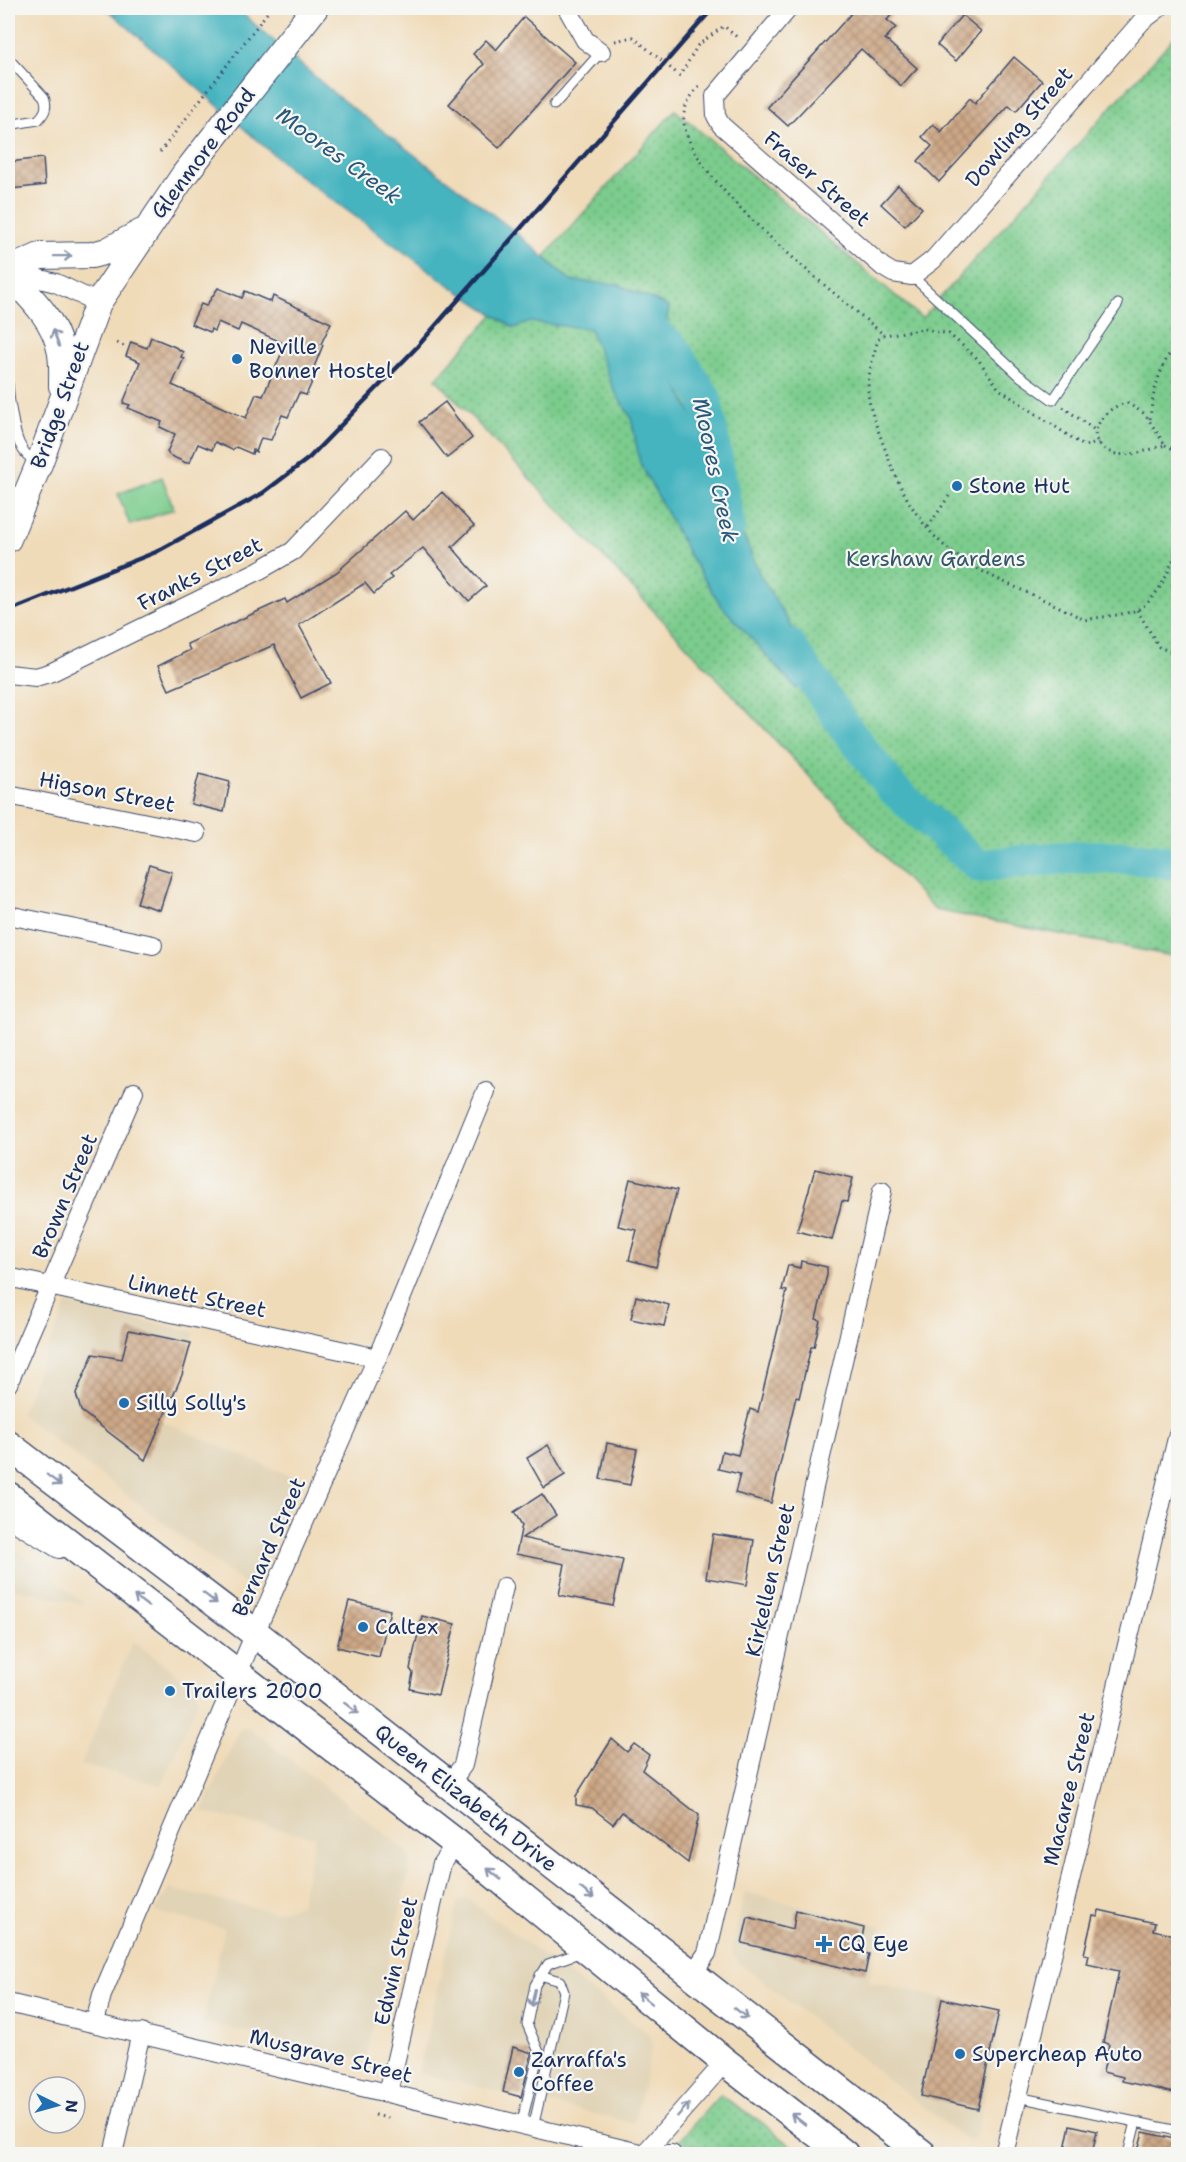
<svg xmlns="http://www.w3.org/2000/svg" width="1186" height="2162" font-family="'Shantell Sans',sans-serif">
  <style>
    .built { fill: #e0d3b6 }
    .green { fill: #7bcc8d; stroke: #4b7e76; stroke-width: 1.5 }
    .park { fill: url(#park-dots); stroke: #4b7e76; stroke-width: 1.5 }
    .water { fill: #45b4bf; stroke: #30728e; stroke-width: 1.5 }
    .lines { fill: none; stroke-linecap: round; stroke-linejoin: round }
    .river { stroke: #45b4bf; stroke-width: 33 }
    .building { fill: url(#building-cross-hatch) }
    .lane-casing { stroke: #3b496c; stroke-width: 11 }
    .street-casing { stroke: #3b496c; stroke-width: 20 }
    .secondary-casing { stroke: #3b496c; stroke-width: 28 }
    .primary-casing { stroke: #3b496c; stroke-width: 31 }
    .path { stroke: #3b496c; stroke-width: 3; stroke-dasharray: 1.5 4.5; stroke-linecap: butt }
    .lane { stroke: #fff; stroke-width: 9 }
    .street { stroke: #fff; stroke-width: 18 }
    .secondary { stroke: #fff; stroke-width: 26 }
    .primary { stroke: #fff; stroke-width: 28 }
    .rail { stroke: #1b2f5e; stroke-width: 4.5 }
    .oneway { stroke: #8d97ae }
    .poi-dot { fill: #1f6fb2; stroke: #f6f6f2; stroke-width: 2 }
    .labels { text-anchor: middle; stroke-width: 4.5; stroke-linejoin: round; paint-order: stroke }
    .street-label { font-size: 21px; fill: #1b2f5e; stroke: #f6f6f2 }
    .poi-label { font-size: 21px; fill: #1b2f5e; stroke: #f6f6f2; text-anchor: start }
    .park-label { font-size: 21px; fill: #33566a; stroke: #f6f6f2 }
    .water-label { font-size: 22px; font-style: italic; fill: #28577b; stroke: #f6f6f2 }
  </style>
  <defs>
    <pattern id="park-dots" width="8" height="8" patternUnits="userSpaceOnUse" patternTransform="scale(1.5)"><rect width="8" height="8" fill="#7bcc8d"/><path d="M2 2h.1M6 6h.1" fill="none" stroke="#64a676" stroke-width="1.8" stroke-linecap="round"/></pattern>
    <pattern id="building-cross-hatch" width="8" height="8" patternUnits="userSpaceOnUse" patternTransform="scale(1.5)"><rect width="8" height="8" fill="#cda785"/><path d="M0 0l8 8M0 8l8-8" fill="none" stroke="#a68870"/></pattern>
  </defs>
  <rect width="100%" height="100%" fill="#f6f6f2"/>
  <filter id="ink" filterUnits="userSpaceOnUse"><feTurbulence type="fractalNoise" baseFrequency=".0167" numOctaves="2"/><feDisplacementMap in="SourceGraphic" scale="12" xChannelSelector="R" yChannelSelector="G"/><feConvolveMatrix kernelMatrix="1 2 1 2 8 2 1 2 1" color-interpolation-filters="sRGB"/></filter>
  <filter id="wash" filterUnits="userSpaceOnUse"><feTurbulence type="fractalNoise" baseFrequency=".008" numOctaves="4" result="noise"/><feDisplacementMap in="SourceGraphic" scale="24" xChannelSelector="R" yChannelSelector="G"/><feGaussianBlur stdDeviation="1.35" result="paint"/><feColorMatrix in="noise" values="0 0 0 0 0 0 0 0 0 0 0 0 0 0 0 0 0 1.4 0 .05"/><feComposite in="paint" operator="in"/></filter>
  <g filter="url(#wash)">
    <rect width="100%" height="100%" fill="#f0dbb9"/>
    <!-- built -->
    <g class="built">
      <path d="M67,1304l128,28 -33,89 134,58 -47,109 -229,-174z"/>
      <path d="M8,1543l78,62 -78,-18z"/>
      <path d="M133,1641l63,48 2,11 -36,85 -81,-20z"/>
      <path d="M248,1727l159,124 4,11 -45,198 -163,-38 22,-94 -70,-16 14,-23 106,23 25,-7 15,-68 -113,-25 37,-81z"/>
      <path d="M745,1892l136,34 -12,55 135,32 -29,125 -8,3 -229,-179 -7,-9z"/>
      <path d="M468,1899l181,135 4,12 -19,77 -216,-50 40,-173z"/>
    </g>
    <!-- green -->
    <path class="green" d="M162,477l12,32 -44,16 -12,-31z"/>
    <!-- park -->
    <g class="park">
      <path d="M1178,33v924l-243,-47 -499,-531 239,-269 247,208z"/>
      <path d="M720,2095l40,26 41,33h-72l-51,-12z"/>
    </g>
    <!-- water -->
    <path class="water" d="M106,8h130l100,87 177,135 58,51 46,3 52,23 -8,45 30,61 70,164 62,101 -27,10 -75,-83 -30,-47 -51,-95 -9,-46 -16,-25 -25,-63 -60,-7 -16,6 -62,-41 -163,-119z"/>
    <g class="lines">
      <!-- river -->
      <g class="river">
        <path d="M626,315l16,7 30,25 33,51 24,129"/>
        <path d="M789,645l56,82 48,62 86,77c66,-7 134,-16 199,-2"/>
      </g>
    </g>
    <g id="blocks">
      <!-- building -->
      <g class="building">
        <path d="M856,8h42l-11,12 9,7 -11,12 32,29 -16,18 -40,-37 -73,77 -21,-19z"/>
        <path d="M962,15l19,16 -25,30 -19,-16z"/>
        <path d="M524,17l51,45 -76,86 -50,-44 35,-40 -11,-10 13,-14 10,10z"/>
        <path d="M1014,57l28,24 -26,30 -7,-6 -70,77 -21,-21 14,-15 -10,-9 11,-13 8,8 29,-34 5,5z"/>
        <path d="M43,158l2,27 -34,4 -2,-27z"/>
        <path d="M898,185l24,23 -17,18 -24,-22z"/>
        <path d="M218,288l24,10 3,-7 26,11 2,-6 58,27 -10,21 2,1 -9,22 4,2 -12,26 -7,-2 -11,24 -6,-2 -11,25 -10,-2 -5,14 -3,-2 -1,4 -16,-7 -4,3 -17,-8 -3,8 -14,-6 -8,18 -4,1 -17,-8 -2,-3 8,-18 -15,-7 2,-5 -34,-14 2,-3 -7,-2 17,-41 -14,-6 5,-14 16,6 4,-11 24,10 8,5 -2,5 3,1 -12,27 74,33 10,-24 7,2 20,-46 -3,-1 1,-7 -40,-18 -3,7 -20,-9 -4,9 -3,-2 -1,3 -19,-8 10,-20 5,2z"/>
        <path d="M445,402l27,36 -25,20 -28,-36z"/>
        <path d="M442,492l32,34 -22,21 34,39 -17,15 -46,-53 -34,27 3,3 -18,16 -9,-11 -66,42 32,58 -30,15 -27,-53 -105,45 -11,-24 32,-16 -3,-6 98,-45 2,4 50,-31 68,-61 8,9z"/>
        <path d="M199,774l31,8 -6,30 -33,-8z"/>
        <path d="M149,865l23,7 -12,38 -23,-7z"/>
        <path d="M815,1169l38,9 -6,24 -5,-1 -10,39 -35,-9z"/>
        <path d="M630,1179l47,11 -21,77 -27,-7 8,-30 -19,-4z"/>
        <path d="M801,1261l26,6v8l-11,44 4,1 -6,27h-3l-12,51 -3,-1 -25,106 -36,-10 5,-19 -22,-5 4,-18 16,4 12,-46 8,3 29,-121 -5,-1 6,-25 12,3z"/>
        <path d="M636,1296l33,9 -5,21 -33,-7z"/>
        <path d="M129,1330l62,13 -9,32 -37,85 -64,-49 -5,-17 17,-40 29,5z"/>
        <path d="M607,1443l30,6 -7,36 -30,-6z"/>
        <path d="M548,1445l17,30 -21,13 -17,-30z"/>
        <path d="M542,1494l14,21 -34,23 101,22 -10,46 -54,-11 6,-31 -49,-10 6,-29 -8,-13z"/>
        <path d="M713,1534l41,6 -7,45 -41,-7z"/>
        <path d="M349,1601l41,9 -11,47 -42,-10z"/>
        <path d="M422,1616l33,8 -17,71 -28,-6 3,-16 -3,-4z"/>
        <path d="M612,1739l15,13 7,-8 15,11 -7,15 57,45 -11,48 -66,-51 -9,12 -21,-16 -16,-3v-9z"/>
        <path d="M796,1910l68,18 -5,24 10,2 -4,19 -123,-30 6,-26 45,12z"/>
        <path d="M1099,1910l56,13 -2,7 26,6v158l-57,-13 1,-4 -20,-5 6,-28 -6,-2 16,-71 -32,-7 2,-9 -5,-1 9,-39 5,1z"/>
        <path d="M942,1999l57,12 -21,98 -57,-13z"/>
        <path d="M513,2047l19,6 -11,44 -18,-5z"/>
        <path d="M1070,2125l27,6 -5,23h-28z"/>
        <path d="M1143,2132l36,8v14h-42z"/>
      </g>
    </g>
  </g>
  <g filter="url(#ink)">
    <use href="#blocks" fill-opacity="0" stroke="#3b496c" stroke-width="1.5"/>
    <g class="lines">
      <!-- lane casing -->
      <g class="lane-casing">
        <g id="lane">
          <path d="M8,58l36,39c4,10 1,16 -6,23l-30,5"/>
          <path d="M554,105l47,-53"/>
          <path d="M912,276l108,100 33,24 65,-96"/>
          <path d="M8,384l2,19"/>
          <path d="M8,408l2,-5c5,24 5,49 28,60"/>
          <path d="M1018,2097l160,34"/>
          <path d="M521,2125l18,-73 -12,-28 8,-39 13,-21 34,-12"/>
          <path d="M533,2128l31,-136 -4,-11 -20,-6"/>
          <path d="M1128,2154l8,-32"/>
        </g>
      </g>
      <!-- street casing -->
      <g class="street-casing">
        <g id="street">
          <path d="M567,8l18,32 16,12"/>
          <path d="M789,8l-74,88 1,20 5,9 162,142 10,6 19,3 21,-16 209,-239 17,-13"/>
          <path d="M8,271l48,12 42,20"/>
          <path d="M8,674l28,3 16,-5 206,-101 35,-20 89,-94"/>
          <path d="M8,795l189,38"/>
          <path d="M8,915l145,30"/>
          <path d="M8,1277l369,81"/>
          <path d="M8,1384l126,-292"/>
          <path d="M8,1518l51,31"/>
          <path d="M449,1785l14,-20 41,-178"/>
          <path d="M692,1975l15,-22 2,-8 173,-754"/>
          <path d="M8,2003l636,151h28"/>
          <path d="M95,2022l7,-27 153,-362 122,-275 109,-267"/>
          <path d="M388,2093l54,-230 14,-20"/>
          <path d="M113,2154l28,-121"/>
          <path d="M644,2154l81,-92"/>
          <path d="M1004,2154l174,-720"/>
        </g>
      </g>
      <!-- secondary casing -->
      <g class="secondary-casing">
        <g id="secondary">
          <path d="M8,270l32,-14 52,-1 15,-4 35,-19"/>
          <path d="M8,273c20,22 46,45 52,76 3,11 2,25 2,37"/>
          <path d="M8,539l31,-75 59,-161 86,-128 131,-167"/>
        </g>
      </g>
      <!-- primary casing -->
      <g class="primary-casing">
        <g id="primary">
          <path d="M8,1445l247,188 667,521"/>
          <path d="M8,1496l448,347 269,219 119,92"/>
        </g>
      </g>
      <!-- path -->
      <g class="path">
        <path d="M615,41l18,-4 47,39 18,-31 26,-19 15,13"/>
        <path d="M699,86c-9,11 -17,22 -15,37 7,60 153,171 200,212"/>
        <path d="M160,152l111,-144"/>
        <path d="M117,343l9,4"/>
        <path d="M1127,403l18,11 20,31c-24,7 -55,21 -70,-8 1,-17 15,-31 32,-34z"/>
        <path d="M1063,407l33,24"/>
        <path d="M1150,419c3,-30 10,-53 28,-78"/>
        <path d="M1099,443l-15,3 -85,-57 -21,-30 -29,-25 -25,-5 -40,6 -6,5c-16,53 -12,58 7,109 13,37 32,74 62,99 40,33 93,46 137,72 14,-3 43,-5 55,-11 21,-12 34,-45 39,-67"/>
        <path d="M1165,445l13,6"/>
        <path d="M1178,506l-2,7 2,24"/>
        <path d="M928,527l21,-31"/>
        <path d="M1137,610l22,37 19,8"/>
        <path d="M375,2115l13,3"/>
      </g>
      <!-- lane -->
      <use href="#lane" class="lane"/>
      <!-- street -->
      <use href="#street" class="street"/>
      <!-- secondary -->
      <use href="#secondary" class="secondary"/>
      <!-- primary -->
      <use href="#primary" class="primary"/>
      <!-- rail -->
      <path class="rail" d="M8,611l148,-59 107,-59 46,-35 108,-111 296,-339"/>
    </g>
    <!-- one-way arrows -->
    <defs><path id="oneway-shaft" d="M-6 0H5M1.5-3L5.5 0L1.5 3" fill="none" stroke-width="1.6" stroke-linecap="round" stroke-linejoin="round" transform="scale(1.5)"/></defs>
    <g class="oneway">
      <use href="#oneway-shaft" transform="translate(63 256) rotate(-1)"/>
      <use href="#oneway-shaft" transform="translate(56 338) rotate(-110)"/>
      <use href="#oneway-shaft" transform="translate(54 1480) rotate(37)"/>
      <use href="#oneway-shaft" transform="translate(210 1598) rotate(37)"/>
      <use href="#oneway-shaft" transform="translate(141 1601) rotate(-142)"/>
      <use href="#oneway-shaft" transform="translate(351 1708) rotate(38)"/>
      <use href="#oneway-shaft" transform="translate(494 1874) rotate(-141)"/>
      <use href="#oneway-shaft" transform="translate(587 1893) rotate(38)"/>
      <use href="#oneway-shaft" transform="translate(533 1998) rotate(102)"/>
      <use href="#oneway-shaft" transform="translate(645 1998) rotate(-141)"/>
      <use href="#oneway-shaft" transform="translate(741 2013) rotate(38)"/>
      <use href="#oneway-shaft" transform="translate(683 2110) rotate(-48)"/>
      <use href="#oneway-shaft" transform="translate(798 2119) rotate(-142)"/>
    </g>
  </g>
  <!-- markers -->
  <g class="poi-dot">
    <circle cx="237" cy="359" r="6"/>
    <circle cx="957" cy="486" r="6"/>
    <circle cx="124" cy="1403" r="6"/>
    <circle cx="363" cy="1627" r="6"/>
    <circle cx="170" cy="1691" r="6"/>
    <path d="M821 1935h6v6h6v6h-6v6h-6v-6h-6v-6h6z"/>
    <circle cx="960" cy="2054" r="6"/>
    <circle cx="519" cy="2072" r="6"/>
  </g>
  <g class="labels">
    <!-- street labels -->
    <g class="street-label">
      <text transform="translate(1019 127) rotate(-49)" y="7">Dowling Street</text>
      <text transform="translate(203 153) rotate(-53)" y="7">Glenmore Road</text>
      <text transform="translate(817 179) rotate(41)" y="7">Fraser Street</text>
      <text transform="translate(60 405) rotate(-70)" y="7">Bridge Street</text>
      <text transform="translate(200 574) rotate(-27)" y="7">Franks Street</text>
      <text transform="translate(107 792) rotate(11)" y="7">Higson Street</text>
      <text transform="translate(65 1196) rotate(-67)" y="7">Brown Street</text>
      <text transform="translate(197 1296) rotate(12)" y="7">Linnett Street</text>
      <text transform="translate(269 1547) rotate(-66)" y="7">Bernard Street</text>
      <text transform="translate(770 1580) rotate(-77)" y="7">Kirkellen Street</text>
      <text transform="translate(1069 1789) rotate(-76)" y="7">Macaree Street</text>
      <text transform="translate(466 1798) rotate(38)" y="7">Queen Elizabeth Drive</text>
      <text transform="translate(396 1961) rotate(-77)" y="7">Edwin Street</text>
      <text transform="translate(331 2056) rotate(14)" y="7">Musgrave Street</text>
    </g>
    <!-- poi labels -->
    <g class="poi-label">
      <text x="249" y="354">Neville<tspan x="249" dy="24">Bonner Hostel</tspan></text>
      <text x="969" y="493">Stone Hut</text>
      <text x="136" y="1410">Silly Solly's</text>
      <text x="375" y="1634">Caltex</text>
      <text x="182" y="1698">Trailers 2000</text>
      <text x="838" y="1951">CQ Eye</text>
      <text x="972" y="2061">Supercheap Auto</text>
      <text x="531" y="2067">Zarraffa's<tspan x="531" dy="24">Coffee</tspan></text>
    </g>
    <!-- park labels -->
    <g class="park-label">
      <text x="936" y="566">Kershaw Gardens</text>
    </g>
    <!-- water labels -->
    <g class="water-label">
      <text transform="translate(339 155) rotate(36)" y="8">Moores Creek</text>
      <text transform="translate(716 470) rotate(78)" y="8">Moores Creek</text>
    </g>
  </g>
  <!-- margin -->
  <rect width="1186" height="2162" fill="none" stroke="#f6f6f2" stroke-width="30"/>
  <!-- north arrow -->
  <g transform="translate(57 2105) rotate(95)"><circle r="28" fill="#f6f6f2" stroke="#9ea6b7" stroke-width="1.5"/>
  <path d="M0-4.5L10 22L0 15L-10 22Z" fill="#1f6fb2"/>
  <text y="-9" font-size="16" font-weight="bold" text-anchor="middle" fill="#1b2f5e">N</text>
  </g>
</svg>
